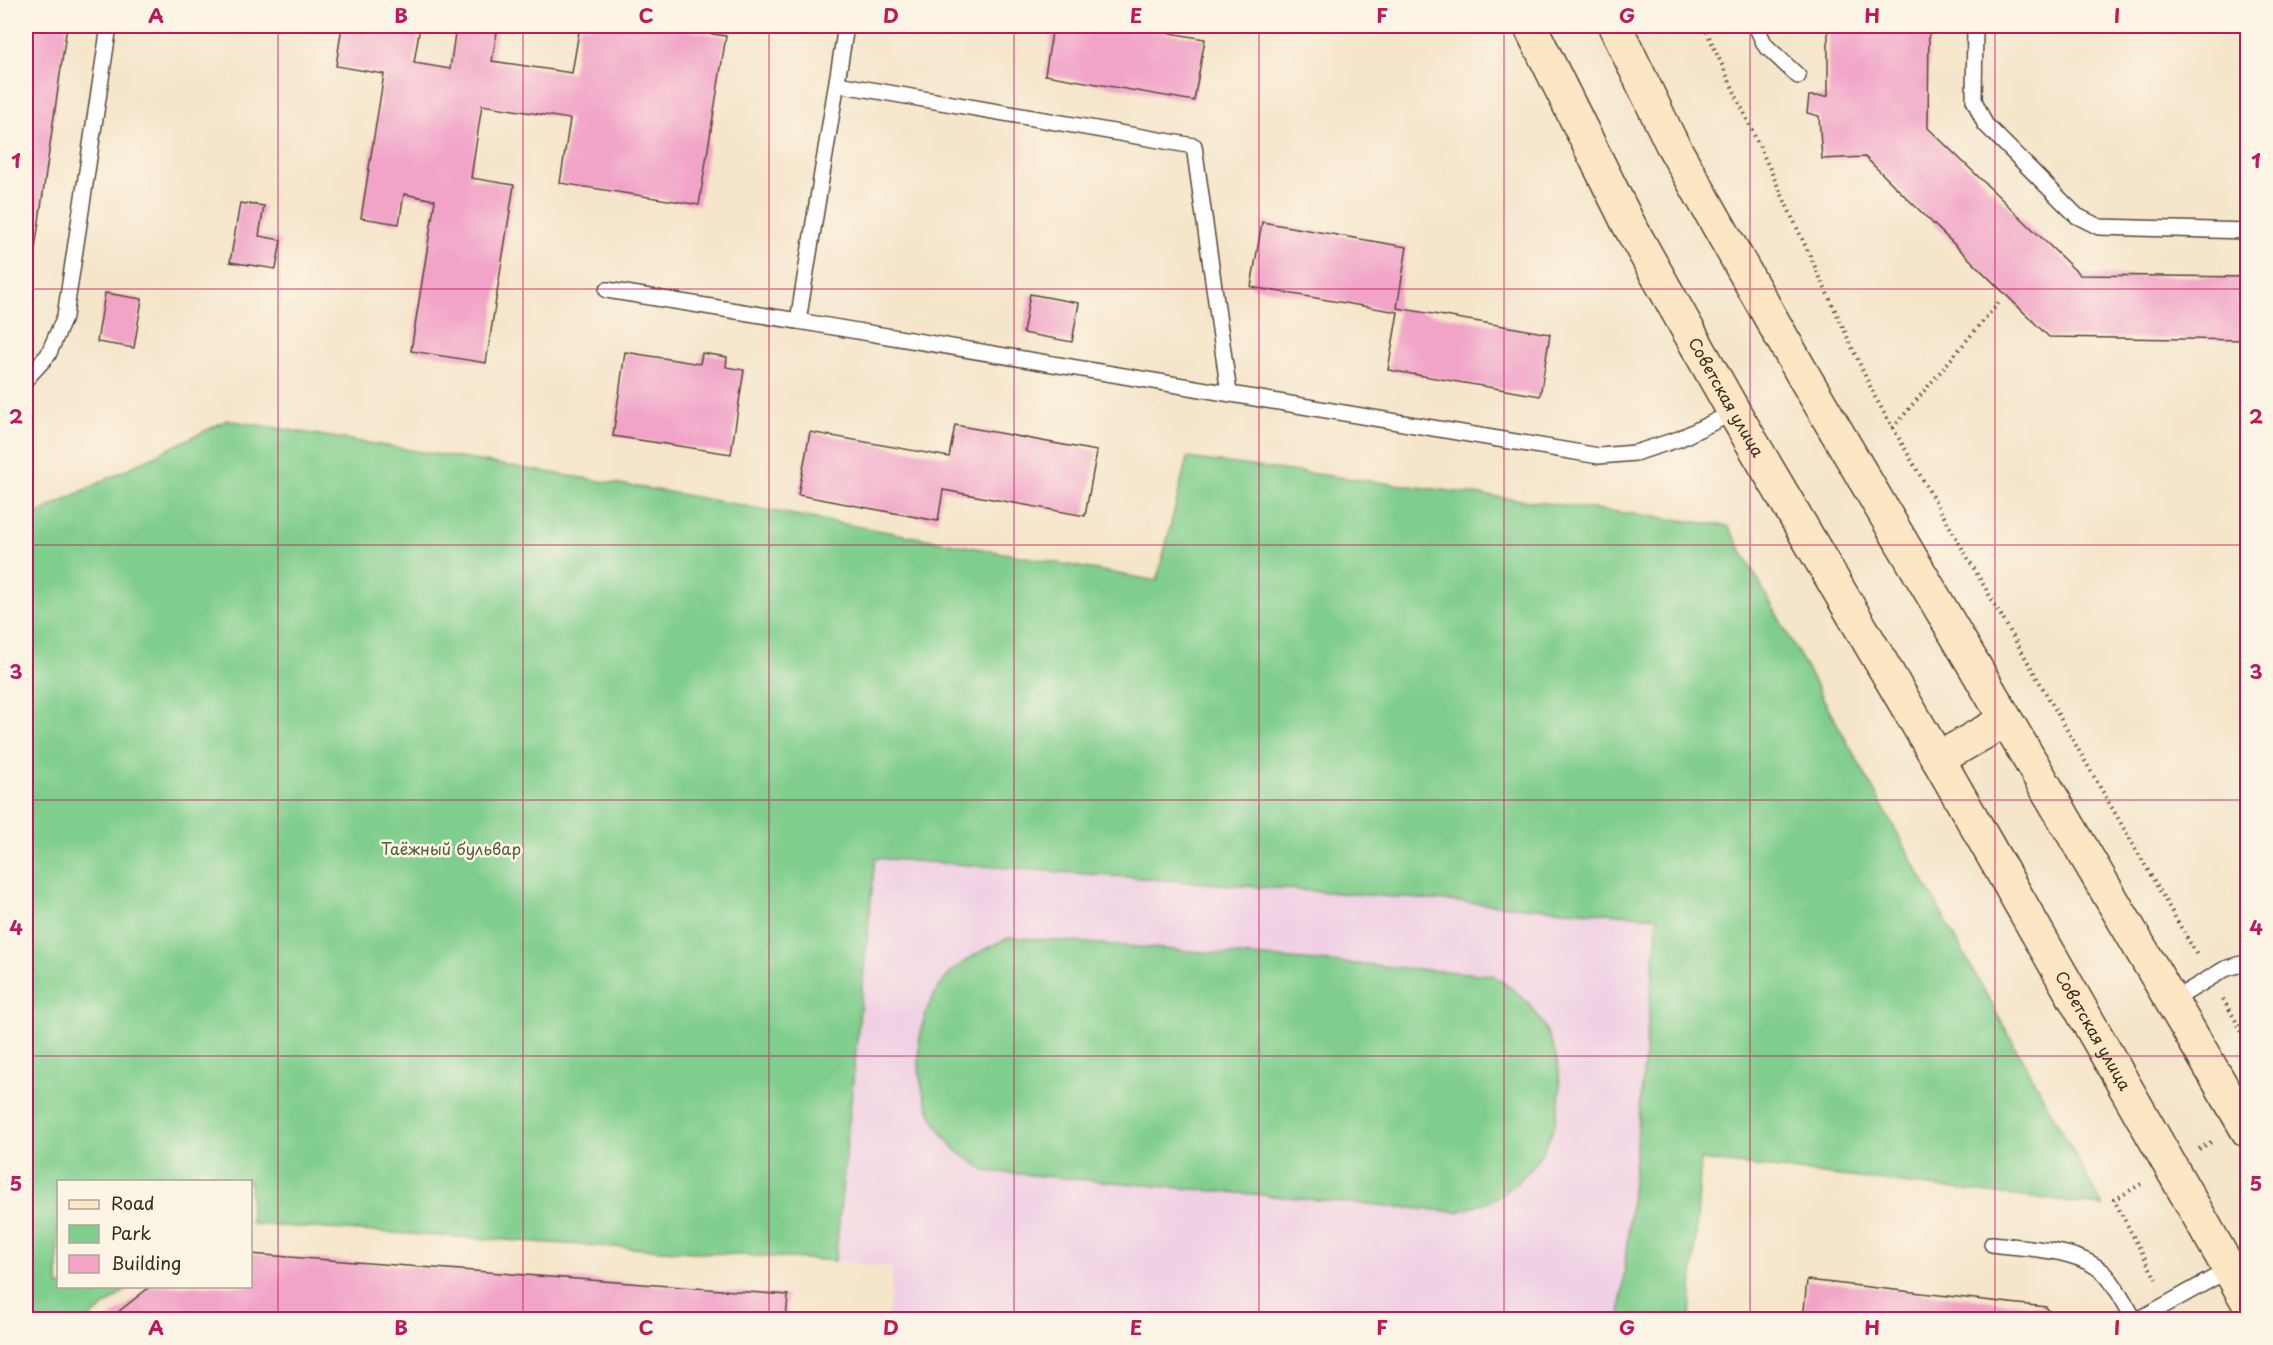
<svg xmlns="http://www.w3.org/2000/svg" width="2273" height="1345" font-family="'Playpen Sans',sans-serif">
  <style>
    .built { fill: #f0d0e4 }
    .green { fill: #80ce8d; stroke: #5e7c56; stroke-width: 1.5 }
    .building { fill: #f1a4c8 }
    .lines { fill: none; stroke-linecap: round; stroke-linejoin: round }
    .lane-casing { stroke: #574638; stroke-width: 18 }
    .secondary-casing { stroke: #574638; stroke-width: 36 }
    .path { stroke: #574638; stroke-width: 4; stroke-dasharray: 1.5 4.5; stroke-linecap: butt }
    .lane { stroke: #fff; stroke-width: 15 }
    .secondary { stroke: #fce6c4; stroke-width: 33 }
    .grid { fill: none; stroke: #c2185b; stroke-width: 1.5; stroke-opacity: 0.55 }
    .labels { text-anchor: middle; stroke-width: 5; stroke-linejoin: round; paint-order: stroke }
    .street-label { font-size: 16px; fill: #3b2a1e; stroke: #fcf5e5 }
    .park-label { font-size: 16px; fill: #505b3f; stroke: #fcf5e5 }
    .neatline { fill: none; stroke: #c2185b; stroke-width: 2 }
    .grid-label { font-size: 20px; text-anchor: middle; font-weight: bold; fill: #c2185b }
  </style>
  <rect width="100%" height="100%" fill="#fcf5e5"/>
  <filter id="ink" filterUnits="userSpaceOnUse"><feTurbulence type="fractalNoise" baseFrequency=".0167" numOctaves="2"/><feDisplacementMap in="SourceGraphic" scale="12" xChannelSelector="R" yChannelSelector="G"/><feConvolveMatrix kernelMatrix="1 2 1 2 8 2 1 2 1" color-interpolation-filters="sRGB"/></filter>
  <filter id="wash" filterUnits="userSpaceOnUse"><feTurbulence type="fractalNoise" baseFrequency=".008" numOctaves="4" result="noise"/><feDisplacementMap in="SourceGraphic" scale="24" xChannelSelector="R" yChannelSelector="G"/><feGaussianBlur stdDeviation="1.35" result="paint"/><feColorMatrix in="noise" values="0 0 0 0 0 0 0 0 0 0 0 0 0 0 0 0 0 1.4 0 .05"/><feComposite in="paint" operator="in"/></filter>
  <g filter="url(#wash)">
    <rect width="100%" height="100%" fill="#f5e5ca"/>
    <!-- built -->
    <path class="built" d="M875,858l783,58 -38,403h-732l5,-52 -58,-6z"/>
    <!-- green -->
    <g class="green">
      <path d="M227,420l441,72 489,89 30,-123 541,68 375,680 -402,-46 -11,159h-70l38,-402 -783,-59 -40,403 -584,-37 -1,-42h-192v104l72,1 -42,32h-62v-798l8,-6z"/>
      <path d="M1011,937l482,38c11,9 27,18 36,29 50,61 38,147 -28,191 -12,8 -30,12 -43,17l-473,-41c-9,-8 -21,-14 -30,-22 -44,-44 -50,-126 -7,-173 18,-19 40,-29 63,-39z"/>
    </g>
    <g id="blocks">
      <!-- building -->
      <g class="building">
        <path d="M26,26h41l-40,279h-1z"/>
        <path d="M342,26h78l-6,37 36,6 6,-43 41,6 -5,29 80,12 8,-47h79l67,10 -27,169 -139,-22 10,-64 -88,-14 -11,73 43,7 -28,178 -75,-12 24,-151 -31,-6 -5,30 -38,-6 23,-144 -48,-8z"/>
        <path d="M1053,26h77l75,13 -11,62 -149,-26z"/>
        <path d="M1828,26h101l-1,102 152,147 168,2v63l-199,-3 -184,-180 -43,2 -3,-43 -12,-3 2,-17h19z"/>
        <path d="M240,203l24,3 -5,30 22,4 -5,29 -46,-7z"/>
        <path d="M1262,222l145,25 -10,61 153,26 -10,62 -152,-26 10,-58 -147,-25z"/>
        <path d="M105,293l37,6 -8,49 -37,-6z"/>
        <path d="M1030,294l49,9 -7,39 -49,-9z"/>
        <path d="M625,352l75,12 2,-11 25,4 -1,10 18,3 -13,84 -118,-18z"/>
        <path d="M955,425l142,26 -12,65 -142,-26 -5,31 -140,-26 12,-63 139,25z"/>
        <path d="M250,1254l538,41 -2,25h-678l43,-34h99z"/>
        <path d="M1807,1280l239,27 10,13h-253z"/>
        <path d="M1410,1310l43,6v4h-44z"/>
        <path d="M1722,1316l22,2v2h-22z"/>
      </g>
    </g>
  </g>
  <g filter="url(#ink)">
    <use href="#blocks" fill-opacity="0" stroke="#574638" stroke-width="1.5"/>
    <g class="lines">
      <!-- lane casing -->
      <g class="lane-casing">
        <g id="lane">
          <path d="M846,26l-48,295 801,135 36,-3 44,-14 55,-27"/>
          <path d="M1756,26l9,19 33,31"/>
          <path d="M1975,26l-1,74 11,24 92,92 22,11 149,4"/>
          <path d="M837,84l357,62 35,247"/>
          <path d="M607,290l191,31"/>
          <path d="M26,379l22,-24 17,-39 44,-290"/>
          <path d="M2170,1002l55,-33 23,-7"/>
          <path d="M1992,1244c36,5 90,4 115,32 11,13 19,30 28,44"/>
          <path d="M2138,1320l90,-50"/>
        </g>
      </g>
      <!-- secondary casing -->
      <g class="secondary-casing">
        <g id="secondary">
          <path id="s1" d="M1530,26l98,197 106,189 204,347 310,543"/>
          <path d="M1615,26l56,116 131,231 446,758"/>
          <path d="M1938,759l66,-38"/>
        </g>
      </g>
      <!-- path -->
      <g class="path">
        <path d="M1704,26l171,371 323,560"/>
        <path d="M1893,428l106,-126"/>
        <path d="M2223,999l25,43"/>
        <path d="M2199,1149l14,-8"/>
        <path d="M2141,1184l-27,16 42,79"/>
      </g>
      <!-- lane -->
      <use href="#lane" class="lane"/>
      <!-- secondary -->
      <use href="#secondary" class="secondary"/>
    </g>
  </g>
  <!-- grid -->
  <path class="grid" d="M278,26v1294M523,26v1294M769,26v1294M1014,26v1294M1259,26v1294M1504,26v1294M1750,26v1294M1995,26v1294M26,289h2222M26,545h2222M26,800h2222M26,1056h2222"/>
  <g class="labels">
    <!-- street labels -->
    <g class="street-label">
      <text dy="6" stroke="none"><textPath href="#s1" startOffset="420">Советская улица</textPath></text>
      <text dy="6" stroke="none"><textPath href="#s1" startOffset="1152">Советская улица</textPath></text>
    </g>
    <!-- park labels -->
    <g class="park-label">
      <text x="451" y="855">Таёжный бульвар</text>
    </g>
  </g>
  <!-- margin -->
  <rect width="2273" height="1345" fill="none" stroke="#fcf5e5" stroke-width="66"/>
  <!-- legend -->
  <rect x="57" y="1180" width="195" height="108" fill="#fcf5e5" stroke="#afa495" stroke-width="1.5"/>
  <rect x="69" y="1200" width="30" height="9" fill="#fce6c4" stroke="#afa495" stroke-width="1.5"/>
  <text x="111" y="1210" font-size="18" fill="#3b2a1e">Road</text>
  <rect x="69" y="1225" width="30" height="18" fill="#80ce8d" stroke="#afa495" stroke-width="1.5"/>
  <text x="111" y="1240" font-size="18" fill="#3b2a1e">Park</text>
  <rect x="69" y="1255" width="30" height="18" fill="#f1a4c8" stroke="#afa495" stroke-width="1.5"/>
  <text x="111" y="1270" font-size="18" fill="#3b2a1e">Building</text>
  <rect x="33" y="33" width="2207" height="1279" class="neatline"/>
  <g class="grid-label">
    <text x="156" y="23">A</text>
    <text x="401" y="23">B</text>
    <text x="646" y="23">C</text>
    <text x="891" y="23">D</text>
    <text x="1136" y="23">E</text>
    <text x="1382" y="23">F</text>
    <text x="1627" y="23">G</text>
    <text x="1872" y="23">H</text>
    <text x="2117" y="23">I</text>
    <text x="16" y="168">1</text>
    <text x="2256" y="168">1</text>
    <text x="16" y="424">2</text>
    <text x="2256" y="424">2</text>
    <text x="16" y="679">3</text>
    <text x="2256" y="679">3</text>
    <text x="16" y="935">4</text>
    <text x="2256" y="935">4</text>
    <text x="16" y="1191">5</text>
    <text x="2256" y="1191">5</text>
    <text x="156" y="1335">A</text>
    <text x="401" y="1335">B</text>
    <text x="646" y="1335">C</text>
    <text x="891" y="1335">D</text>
    <text x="1136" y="1335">E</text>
    <text x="1382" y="1335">F</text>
    <text x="1627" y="1335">G</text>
    <text x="1872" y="1335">H</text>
    <text x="2117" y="1335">I</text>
  </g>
</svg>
